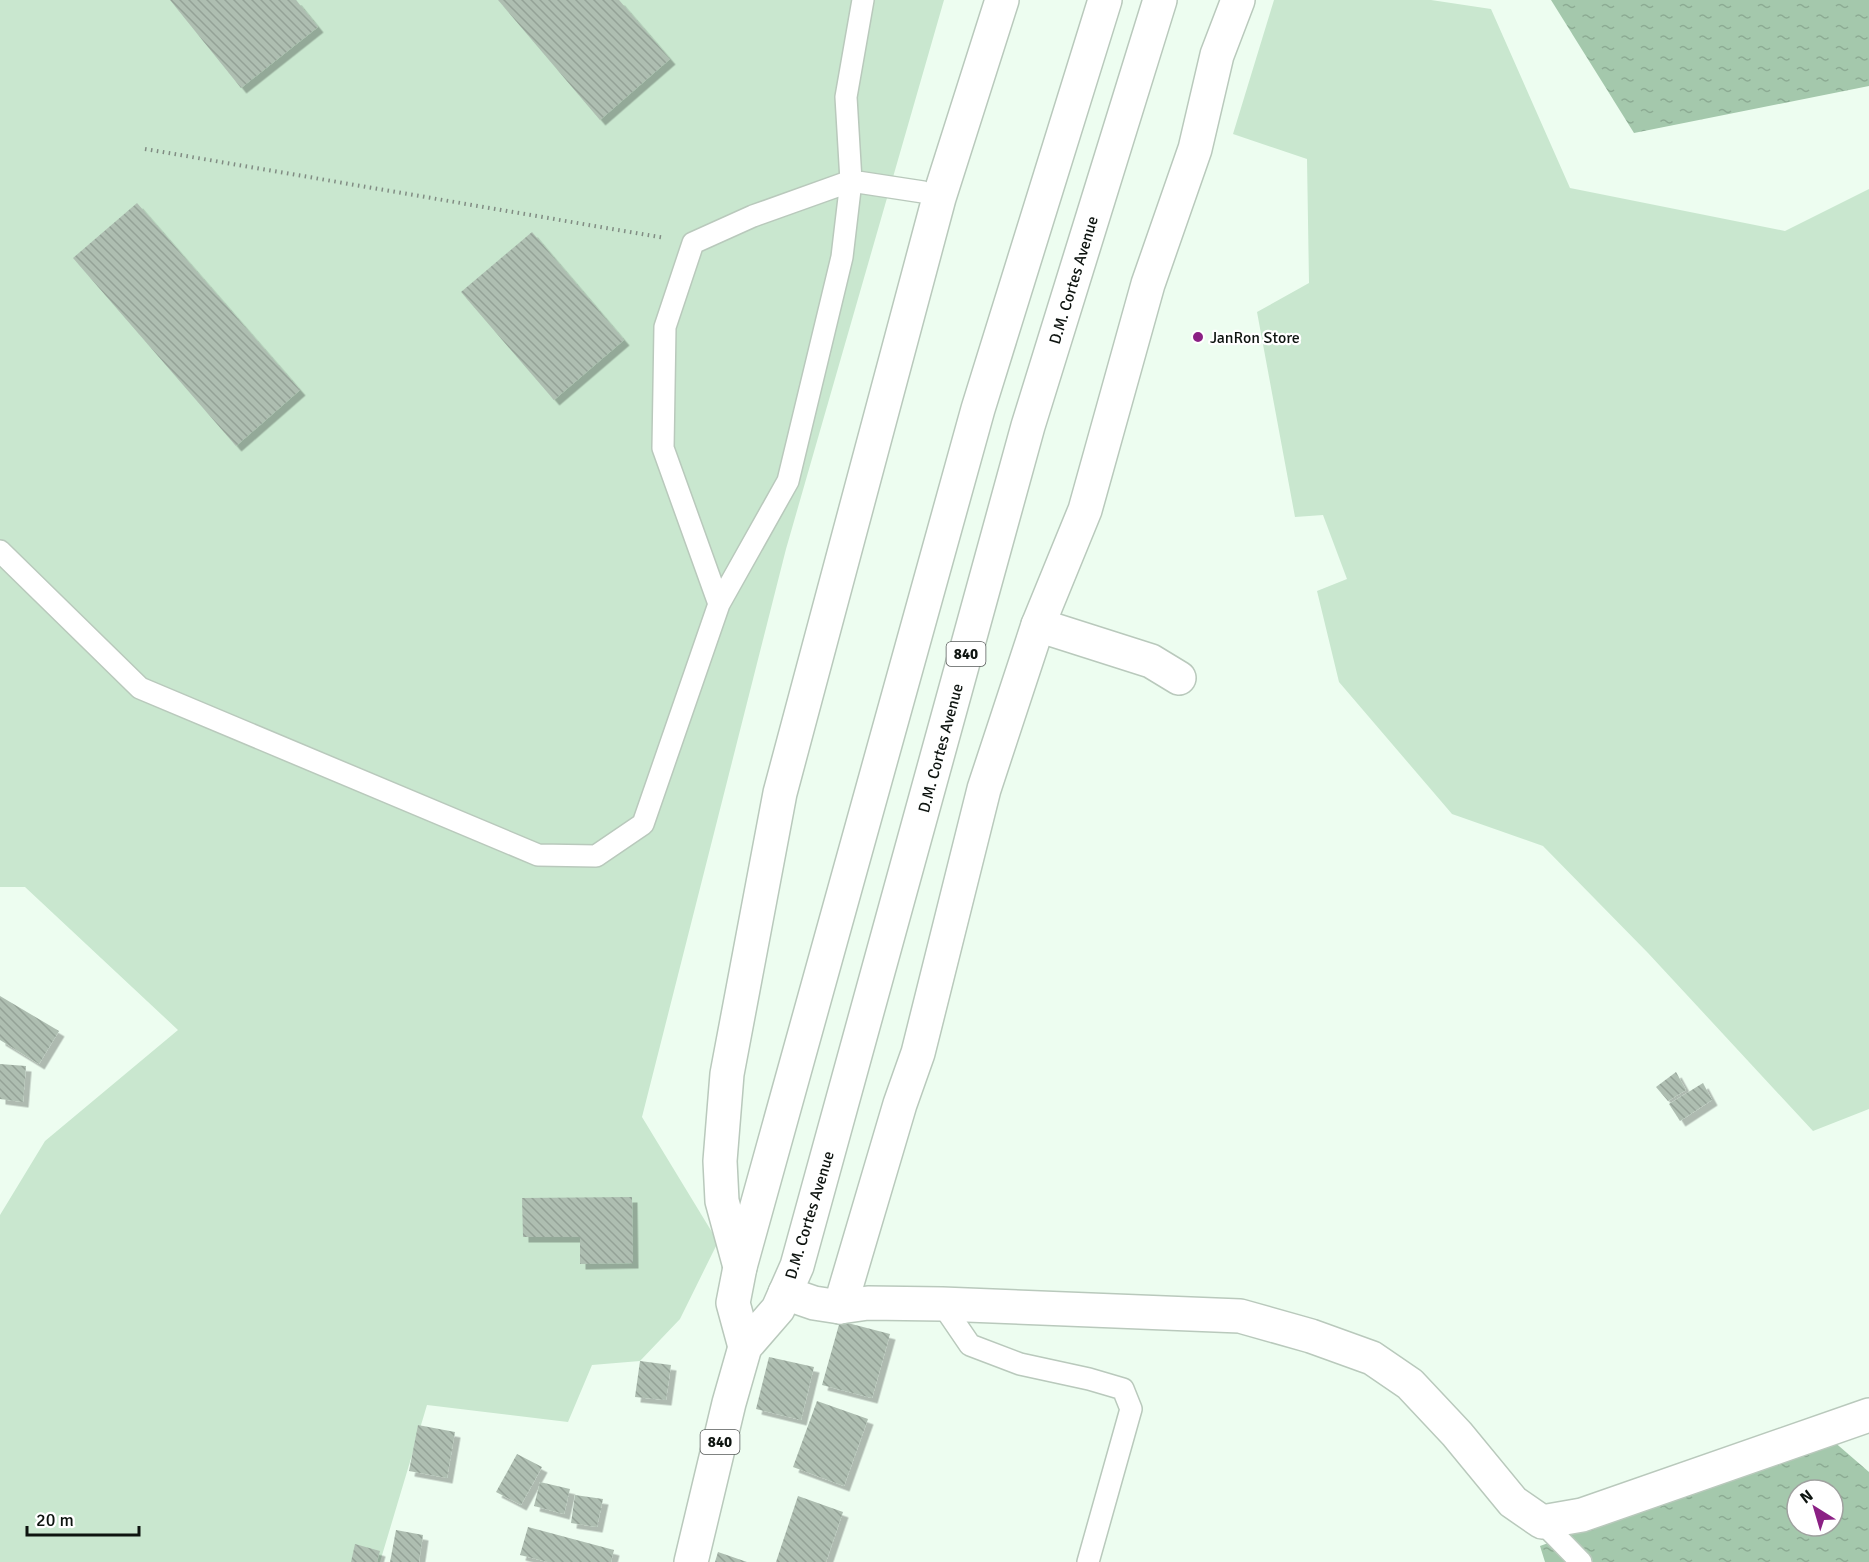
<svg xmlns="http://www.w3.org/2000/svg" width="1869" height="1562" font-family="Signika,sans-serif">
  <style>
    .grass { fill: #c9e7cf }
    .water { fill: url(#water-ripples); fill-rule: evenodd }
    .building { fill: url(#building-back-hatch); filter: url(#shadow) }
    .lines { fill: none; stroke-linecap: round; stroke-linejoin: round }
    .service-casing { stroke: #b9c9bc; stroke-width: 24 }
    .minor-casing { stroke: #b9c9bc; stroke-width: 36 }
    .tertiary-casing { stroke: #b9c9bc; stroke-width: 36 }
    .trunk-casing { stroke: #b9c9bc; stroke-width: 36 }
    .path { stroke: #818c83; stroke-width: 4; stroke-dasharray: 1.5 4.5; stroke-linecap: butt }
    .service { stroke: #fff; stroke-width: 21 }
    .minor { stroke: #fff; stroke-width: 33 }
    .tertiary { stroke: #fff; stroke-width: 33 }
    .trunk { stroke: #fff; stroke-width: 33 }
    .poi-dot { fill: #8b2084; stroke: #fff; stroke-width: 2 }
    .labels { text-anchor: middle; stroke-width: 4.5; stroke-linejoin: round; paint-order: stroke }
    .shield { fill: #fff; stroke: #565a58; stroke-width: 1.5 }
    .shield-label { font-size: 15px; font-weight: bold; fill: #0e1410 }
    .street-label { font-size: 16px; fill: #0e1410; stroke: #fff }
    .poi-label { font-size: 16px; fill: #0e1410; stroke: #fff; text-anchor: start }
  </style>
  <defs>
    <pattern id="water-ripples" width="26" height="14" patternUnits="userSpaceOnUse" patternTransform="scale(1.5)"><rect width="26" height="14" fill="#a4c8ac"/><path d="M2 4q2-2 4 0t4 0M15 11q2-2 4 0t4 0" fill="none" stroke="#8cab93"/></pattern>
    <pattern id="building-back-hatch" width="6" height="6" patternUnits="userSpaceOnUse" patternTransform="scale(1.5)"><rect width="6" height="6" fill="#aebeb1"/><path d="M-1 5l2 2M0 0l6 6M5-1l2 2" fill="none" stroke="#94a297"/></pattern>
    <filter id="shadow"><feDropShadow dx="5.5" dy="5.5" stdDeviation="0" flood-color="#0004"/></filter>
  </defs>
  <rect width="100%" height="100%" fill="#edfdf0"/>
  <!-- grass -->
  <g class="grass">
    <path d="M0,0h944l-158,549 -144,568 76,125 -38,77 -40,42 -48,4 -24,57 -141,-17 -47,157h-380v-347l45,-74 133,-111 -153,-143h-25z"/>
    <path d="M1274,0h157l60,9 79,179 215,43 84,-42v920l-56,22 -165,-178 -105,-107 -91,-32 -113,-132 -22,-91 30,-12 -24,-64 -28,2 -38,-205 52,-29 -2,-124 -74,-25z"/>
  </g>
  <!-- water -->
  <g class="water">
    <path d="M1551,0h318v86l-235,47z"/>
    <path d="M1832,1440l37,32v90h-324l-5,-16zM1797,1490h36v36h-36z"/>
  </g>
  <!-- building -->
  <g class="building">
    <path d="M170,0h126l22,27 -77,61z"/>
    <path d="M498,0h121l51,59 -70,61z"/>
    <path d="M137,203l163,187 -64,56 -163,-188z"/>
    <path d="M532,232l92,108 -70,60 -93,-108z"/>
    <path d="M0,996l59,35 -20,33 -39,-24z"/>
    <path d="M0,1064l26,2 -3,36 -23,-3z"/>
    <path d="M1676,1072l10,18 -18,11 -12,-14z"/>
    <path d="M1703,1083l9,17 -32,21 -11,-17z"/>
    <path d="M632,1197l1,66 -53,1v-27h-57l-1,-39z"/>
    <path d="M840,1321l50,13 -18,64 -50,-13z"/>
    <path d="M769,1357l45,10 -13,53 -45,-11z"/>
    <path d="M640,1361l31,4 -5,35 -31,-3z"/>
    <path d="M817,1401l51,18 -24,67 -51,-19z"/>
    <path d="M418,1425l37,7 -8,46 -38,-7z"/>
    <path d="M517,1454l25,13 -21,38 -25,-13z"/>
    <path d="M540,1482l30,7 -6,25 -30,-8z"/>
    <path d="M575,1495l28,4 -6,28 -26,-4z"/>
    <path d="M798,1496l45,16 -17,50h-50z"/>
    <path d="M528,1527l86,23 -3,12h-63l-28,-7z"/>
    <path d="M396,1530l27,5 -4,27h-29z"/>
    <path d="M355,1544l25,7 -3,11h-26z"/>
    <path d="M718,1552l29,10h-32z"/>
  </g>
  <g class="lines">
    <!-- service casing -->
    <g class="service-casing">
      <g id="service">
        <path d="M863,0l-17,97 5,84 72,11 16,6"/>
        <path d="M0,551l140,137 398,167 58,1 47,-32 76,-220 -56,-156 2,-121 28,-84 60,-27 98,-35 -9,76 -54,224 -69,123"/>
        <path d="M942,1304l28,41 50,19 69,15 34,10 8,20 -43,153"/>
        <path d="M1542,1522l39,40"/>
      </g>
    </g>
    <!-- minor casing -->
    <g class="minor-casing">
      <g id="minor">
        <path d="M1038,625l113,36 28,17"/>
        <path d="M740,1267l-18,-66 -2,-40 7,-87 53,-281 159,-595 63,-198"/>
        <path d="M840,1307l60,-203 18,-51 66,-264 54,-164 47,-115 63,-226 47,-135 22,-94 21,-55"/>
      </g>
    </g>
    <!-- tertiary casing -->
    <g class="tertiary-casing">
      <path id="tertiary" d="M785,1293l29,10 26,4 28,-4 74,1 298,12 71,20 61,22 38,26 47,50 56,68 29,20 40,-7 287,-100"/>
    </g>
    <!-- trunk casing -->
    <g class="trunk-casing">
      <g id="trunk">
        <path d="M745,1347l-12,-44 7,-36 238,-858 127,-409"/>
        <path d="M691,1562l38,-159 16,-56 33,-38 19,-43 231,-840 132,-426"/>
      </g>
    </g>
    <!-- path -->
    <path class="path" d="M145,149l520,89"/>
    <!-- service -->
    <use href="#service" class="service"/>
    <!-- minor -->
    <use href="#minor" class="minor"/>
    <!-- tertiary -->
    <use href="#tertiary" class="tertiary"/>
    <!-- trunk -->
    <use href="#trunk" class="trunk"/>
  </g>
  <!-- markers -->
  <circle class="poi-dot" cx="1198" cy="337" r="6"/>
  <g class="labels">
    <!-- shield labels -->
    <g class="shield">
      <rect x="946.5" y="642" width="39" height="24" rx="4.5"/>
      <rect x="700.5" y="1430" width="39" height="24" rx="4.5"/>
    </g>
    <g class="shield-label">
      <text x="966" y="659">840</text>
      <text x="720" y="1447">840</text>
    </g>
    <!-- street labels -->
    <g class="street-label">
      <text transform="translate(1073 280) rotate(-73)" y="6">D.M. Cortes Avenue</text>
      <text transform="translate(940 748) rotate(-75)" y="6">D.M. Cortes Avenue</text>
      <text transform="translate(809 1215) rotate(-73)" y="6">D.M. Cortes Avenue</text>
    </g>
    <!-- poi labels -->
    <g class="poi-label">
      <text x="1210" y="343">JanRon Store</text>
    </g>
  </g>
  <!-- north arrow -->
  <g transform="translate(1815 1508) rotate(323)"><circle r="28" fill="#ffffff" stroke="#9fa19f" stroke-width="1.5"/>
  <path d="M0-4.5L10 22L0 15L-10 22Z" fill="#8b2084"/>
  <text y="-9" font-size="16" font-weight="bold" text-anchor="middle" fill="#0e1410">N</text>
  </g>
  <!-- scale -->
  <path d="M27 1526v9h112v-9" fill="none" stroke="#0e1410" stroke-width="3"/>
  <text x="36" y="1526" font-size="18" fill="#0e1410" stroke="#ffffff" stroke-width="4.5" paint-order="stroke">20 m</text>
</svg>
